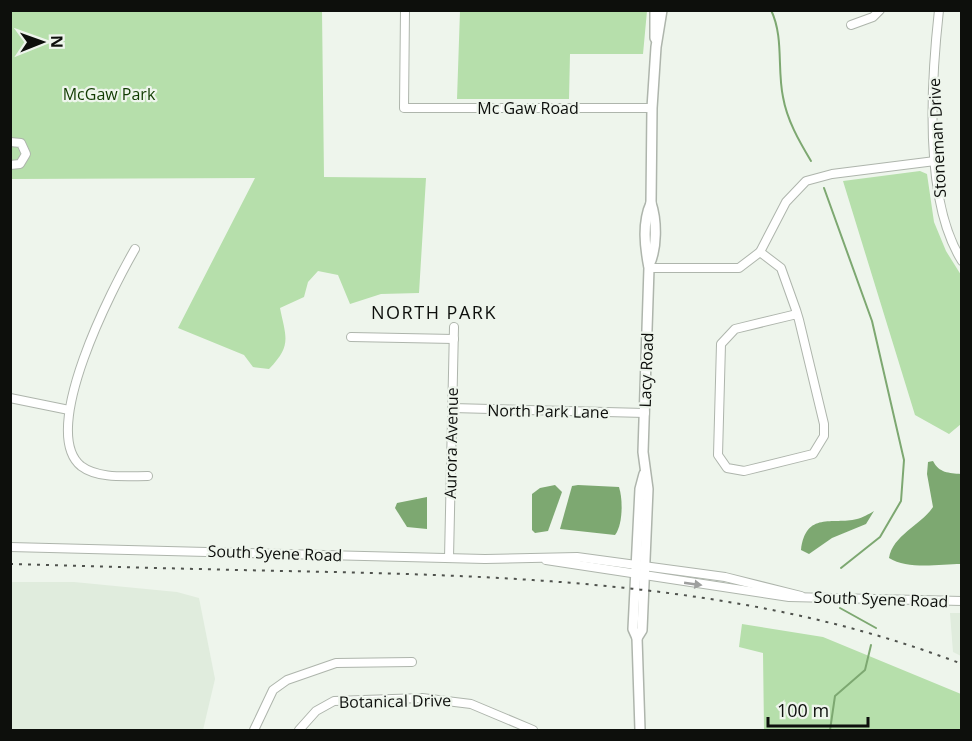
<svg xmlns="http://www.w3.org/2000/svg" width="972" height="741" font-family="'Open Sans',sans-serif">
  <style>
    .built { fill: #e0ecdd }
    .green { fill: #b6dfab }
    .water { fill: #7da871 }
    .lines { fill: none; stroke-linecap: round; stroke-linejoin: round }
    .stream { stroke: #7da871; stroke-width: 2 }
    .minor-casing { stroke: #aeb5ac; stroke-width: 10 }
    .major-casing { stroke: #aeb5ac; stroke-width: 12 }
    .minor { stroke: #fff; stroke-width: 8 }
    .major { stroke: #fff; stroke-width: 9 }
    .rail { stroke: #4f524d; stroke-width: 2; stroke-dasharray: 3 6; stroke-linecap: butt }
    .oneway { fill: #9e9f9e }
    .labels { text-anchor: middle; stroke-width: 4.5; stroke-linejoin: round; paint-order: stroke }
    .park-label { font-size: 16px; fill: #103b00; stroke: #eef5ec }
    .street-label { font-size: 16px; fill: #0d0f0c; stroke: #eef5ec }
    .neighbourhood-label { font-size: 18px; letter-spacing: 1.5px; fill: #0d0f0c; stroke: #eef5ec }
  </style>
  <rect width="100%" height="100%" fill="#eef5ec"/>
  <!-- built -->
  <g class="built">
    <path d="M11,582h63l103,10 22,6 16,81 -12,51h-192z"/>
    <path d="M950,613h11v43l-8,-4z"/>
  </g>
  <!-- green -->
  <g class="green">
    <path d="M10,11h312l2,166 102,1 -7,115 -38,1 -31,10 -12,-29 -20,-4 -10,11 -4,15 -24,11c6,30 12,37 -11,61l-16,-2 -9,-12 -66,-27 77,-150 -244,1z"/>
    <path d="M460,11h187l-4,43h-73l-1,45h-112z"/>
    <path d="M920,171l7,3 7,48 12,29 15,24v149l-12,10 -34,-19 -72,-234z"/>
    <path d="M742,624l81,13 138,57v36h-197l-1,-77 -24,-6z"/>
  </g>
  <!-- water -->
  <g class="water">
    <path d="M933,461c6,12 16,12 28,13v90c-21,0 -53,6 -72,-6 4,-23 32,-33 44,-51l-6,-33 1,-12z"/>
    <path d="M555,485l7,7 -14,39 -13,2 -3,-3v-36l8,-6z"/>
    <path d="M578,485l41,2c4,12 4,38 -4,48l-55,-6 12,-43z"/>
    <path d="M427,497v32l-20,-2 -12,-19 2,-5z"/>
    <path d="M874,511l-8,13 -34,14 -23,16 -8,-4c5,-39 31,-25 56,-31 5,-1 12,-5 17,-8z"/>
  </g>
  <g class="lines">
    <!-- stream -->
    <g class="stream">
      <path d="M771,10c13,27 6,59 12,87 4,23 16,44 28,64"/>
      <path d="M824,188l48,133 32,139 -3,41 -21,36 -39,31"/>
      <path d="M840,608l36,20"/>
      <path d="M830,730l5,-34 30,-26 6,-25"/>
    </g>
    <!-- minor casing -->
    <g class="minor-casing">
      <g id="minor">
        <path d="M405,10l-1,98h248"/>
        <path d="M939,10c-8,72 -16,190 23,251"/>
        <path d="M851,25l22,-8 7,-7"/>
        <path d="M10,142l11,1 5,11 -6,10 -10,1"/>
        <path d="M135,249c-22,38 -97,182 -54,217 17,13 46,10 67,10"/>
        <path d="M760,252l21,16 15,42 3,10 25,104v12l-11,18 -69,17 -17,-3 -9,-13 3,-111 14,-15 62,-15"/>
        <path d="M649,268h90l21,-16 26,-50 20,-21 26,-7 103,-13"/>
        <path d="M351,337l103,2"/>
        <path d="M10,398l59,12"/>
        <path d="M452,408l193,5"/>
        <path d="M10,547l475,12 92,-2 148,20 76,19"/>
        <path d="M449,558l5,-231"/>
        <path d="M546,560l243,37 173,4"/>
        <path d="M254,730l19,-40 14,-10 49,-17 76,-1"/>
        <path d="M299,730l17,-19 18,-10 88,-3 49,6 62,26"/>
      </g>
    </g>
    <!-- major casing -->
    <g class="major-casing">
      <g id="major">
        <path d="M655,10v28"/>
        <path d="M649,265c8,-16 8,-44 2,-62l1,-95 4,-61 6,-37"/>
        <path d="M637,638l5,-8 6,-141 -5,-37 6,-184c-4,-21 -7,-45 2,-65"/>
        <path d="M640,730l-3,-92 -4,-9 7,-140 4,-15"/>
      </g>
    </g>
    <!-- minor -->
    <use href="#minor" class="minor"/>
    <!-- major -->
    <use href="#major" class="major"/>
    <!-- rail -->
    <path class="rail" d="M10,564c108,3 216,6 324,8 211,5 428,15 628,92"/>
  </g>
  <!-- one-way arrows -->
  <defs><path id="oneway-solid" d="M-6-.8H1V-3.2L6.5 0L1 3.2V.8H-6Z" transform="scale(1.5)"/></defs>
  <use class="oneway" href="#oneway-solid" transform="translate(693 584) rotate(8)"/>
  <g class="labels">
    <!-- park labels -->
    <g class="park-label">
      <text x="109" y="100">McGaw Park</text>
    </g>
    <!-- street labels -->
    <g class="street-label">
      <text x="528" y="114">Mc Gaw Road</text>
      <text transform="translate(937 138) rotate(-93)" y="6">Stoneman Drive</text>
      <text transform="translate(646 370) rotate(-88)" y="6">Lacy Road</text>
      <text transform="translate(548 411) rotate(1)" y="6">North Park Lane</text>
      <text transform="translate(451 443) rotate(-89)" y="6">Aurora Avenue</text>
      <text transform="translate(275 553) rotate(2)" y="6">South Syene Road</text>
      <text transform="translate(881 599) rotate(2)" y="6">South Syene Road</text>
      <text transform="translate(395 701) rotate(-1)" y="6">Botanical Drive</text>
    </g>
    <!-- neighbourhood labels -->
    <g class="neighbourhood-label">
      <text x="434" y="319">NORTH PARK</text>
    </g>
  </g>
  <!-- border -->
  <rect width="972" height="741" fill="none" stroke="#0d0f0c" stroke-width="24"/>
  <!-- north arrow -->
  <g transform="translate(42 42) rotate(89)" stroke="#eef5ec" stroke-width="4.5" paint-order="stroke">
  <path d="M0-4.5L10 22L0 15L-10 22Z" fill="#0d0f0c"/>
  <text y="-9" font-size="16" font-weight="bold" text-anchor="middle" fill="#0d0f0c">N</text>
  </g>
  <!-- scale -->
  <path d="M768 717v9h100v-9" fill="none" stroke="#0d0f0c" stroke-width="3"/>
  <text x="777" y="717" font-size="18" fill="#0d0f0c" stroke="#eef5ec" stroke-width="4.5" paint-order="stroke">100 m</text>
</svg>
